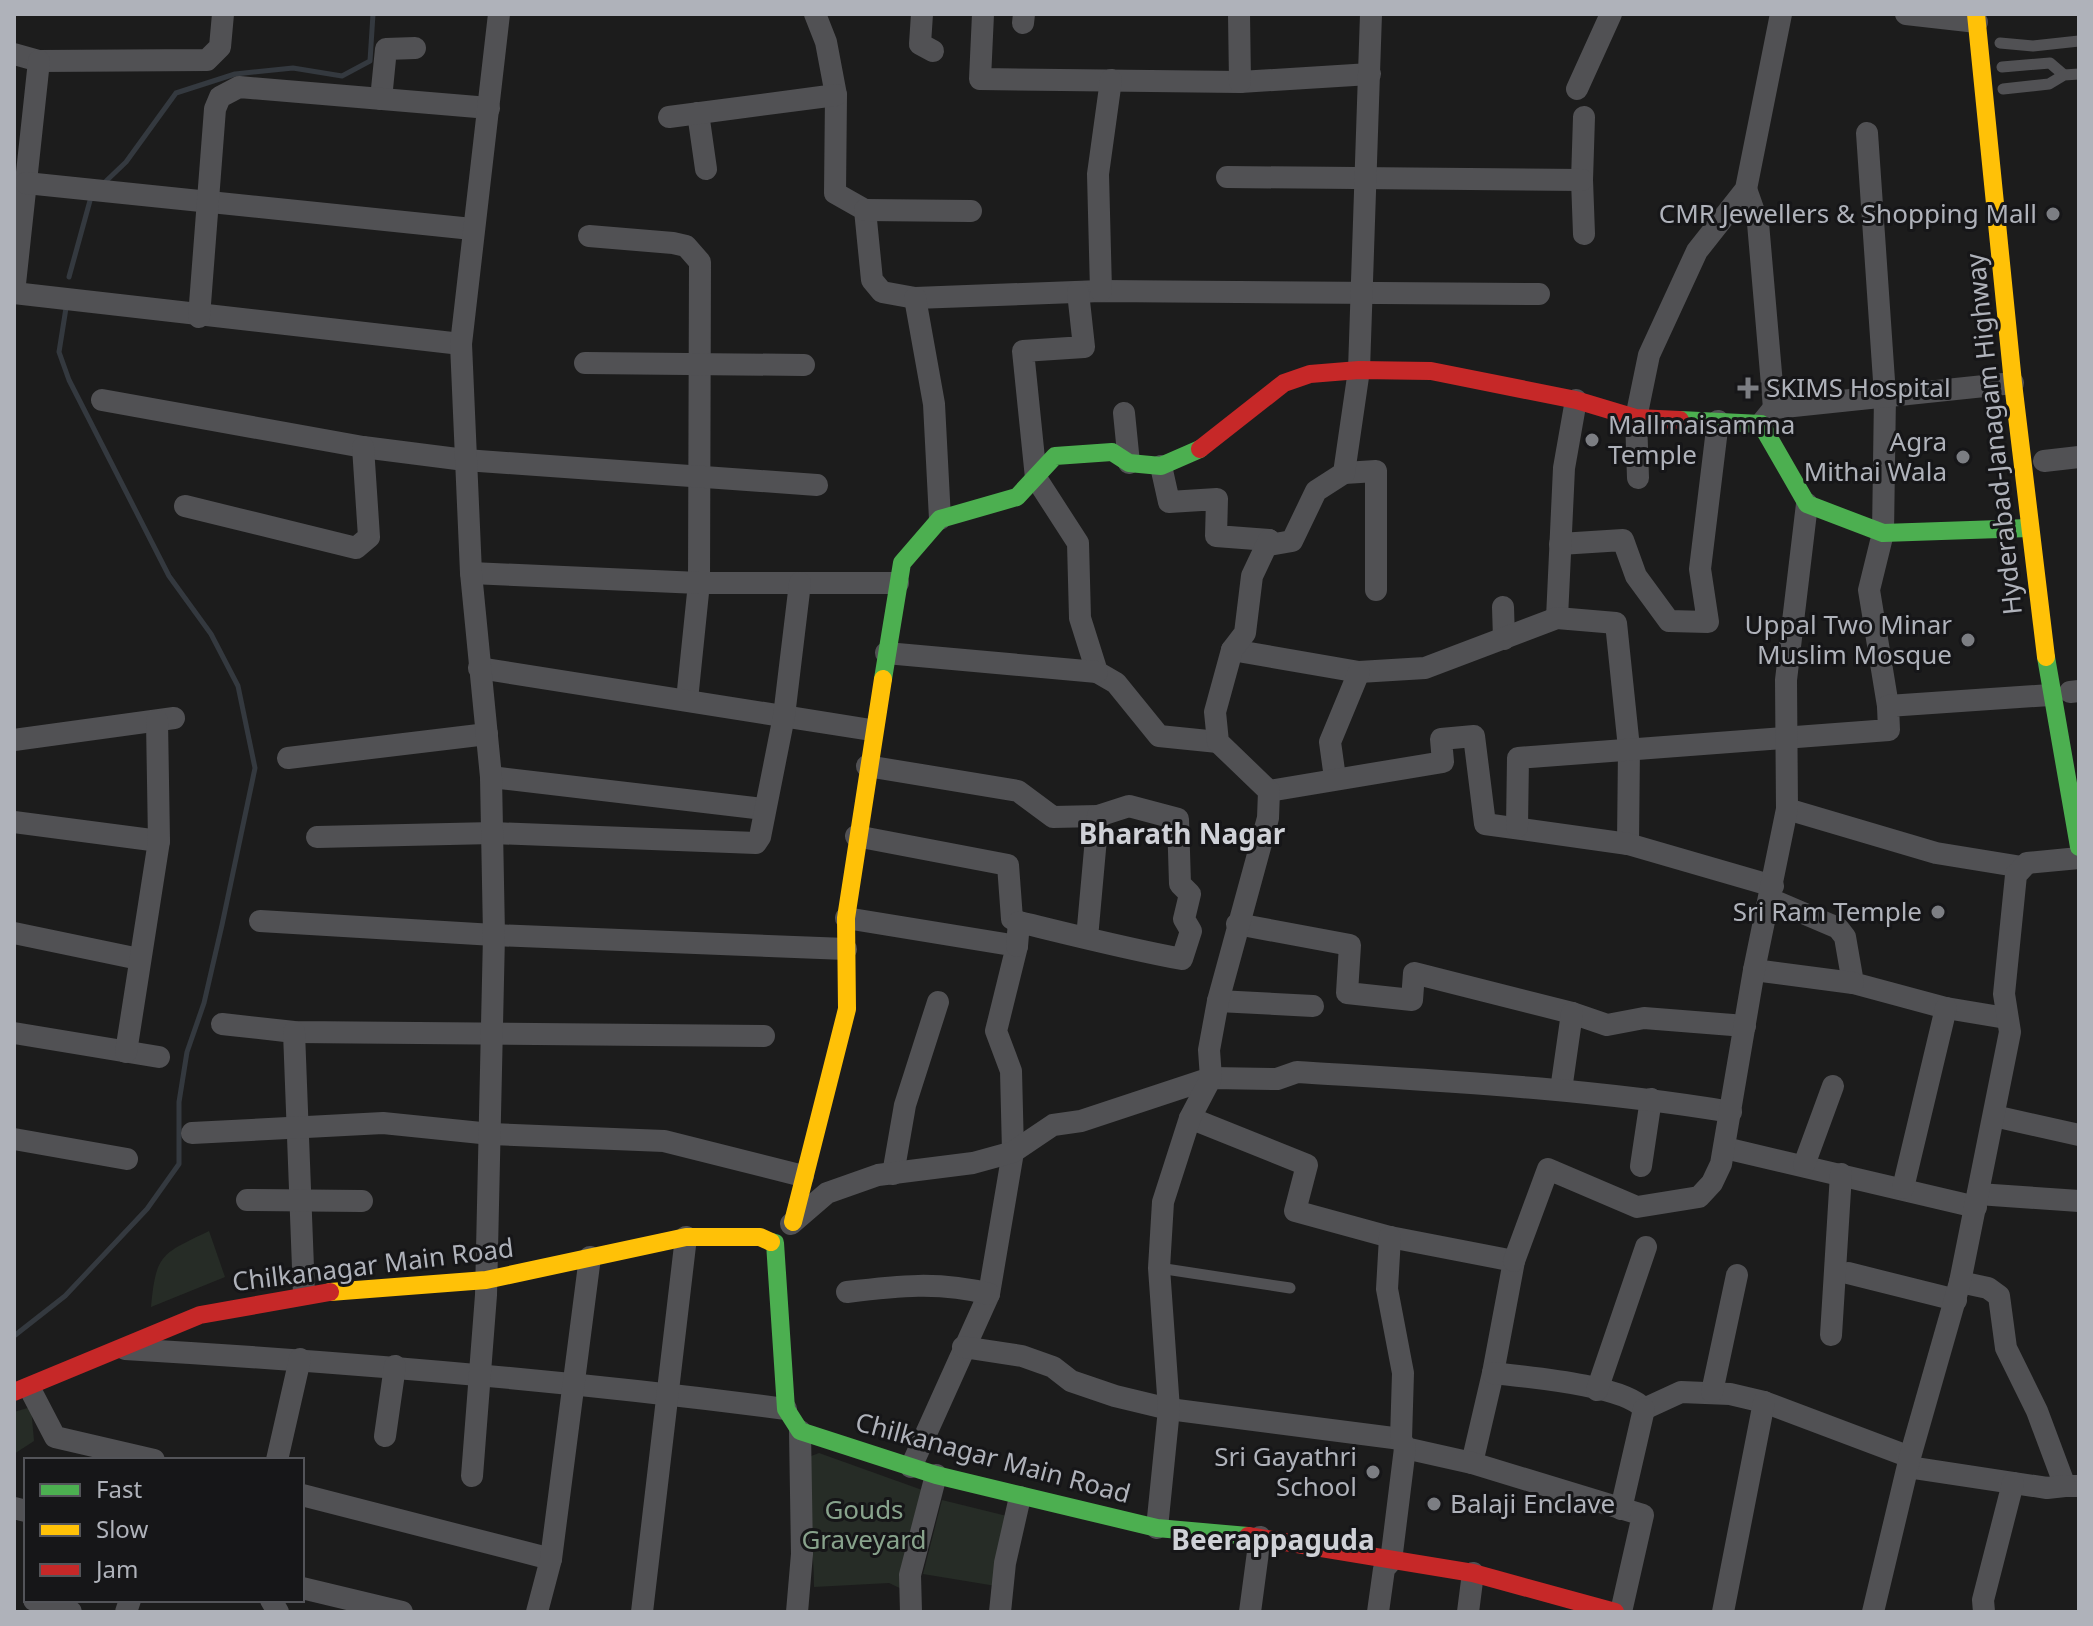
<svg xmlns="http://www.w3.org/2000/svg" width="2093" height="1626" font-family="'Noto Sans',sans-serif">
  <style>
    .green { fill: #262c26 }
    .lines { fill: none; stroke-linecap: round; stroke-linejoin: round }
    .stream { stroke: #34393f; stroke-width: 5 }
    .lane { stroke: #515154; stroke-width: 11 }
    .street { stroke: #515154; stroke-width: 22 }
    .fast { stroke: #4caf50; stroke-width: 18 }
    .slow { stroke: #ffc107; stroke-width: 18 }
    .jam { stroke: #c62828; stroke-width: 18 }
    .poi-dot { fill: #7c7e83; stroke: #161618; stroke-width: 3 }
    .labels { text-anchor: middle; stroke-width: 6; stroke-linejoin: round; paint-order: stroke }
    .poi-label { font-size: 26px; fill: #afb2ba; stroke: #161618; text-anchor: end }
    .street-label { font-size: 26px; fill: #afb2ba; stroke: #161618 }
    .park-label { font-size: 26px; fill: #88a38c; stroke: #161618 }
    .neighbourhood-label { font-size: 28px; font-weight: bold; fill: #cfd1d7; stroke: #161618 }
  </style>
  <rect width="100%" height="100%" fill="#1c1c1c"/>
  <!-- green -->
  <g class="green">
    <path d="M209,1231l16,46 -74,30c5,-54 11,-53 58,-76z"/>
    <path d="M31,1407l3,34 -20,13v-42z"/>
    <path d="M819,1453l106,38 -21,99 -15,-7 -75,4c0,-43 -8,-85 -8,-129z"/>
    <path d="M942,1500l69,17 -15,69 -73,-12z"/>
  </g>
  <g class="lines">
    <!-- stream -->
    <g class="stream">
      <path d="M103,184l23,-22 50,-69 59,-19 58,-6 49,8 28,-15 3,-47"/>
      <path d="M69,277l22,-80"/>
      <path d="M14,1336l51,-40 82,-87 32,-45v-62l8,-50 17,-49 18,-78 33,-157 -17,-82 -27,-52 -42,-58 -100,-196 -10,-28 7,-44"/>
    </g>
    <!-- lane -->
    <g class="lane">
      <path d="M2000,43l33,3 46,-5"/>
      <path d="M2002,67l48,-4 14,12"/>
      <path d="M2003,89l46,-5 15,-9 15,-1"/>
      <path d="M1159,1268l131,20"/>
    </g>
    <!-- street -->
    <g class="street">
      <path d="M815,14l11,28 10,53 -1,98 30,17 7,70 10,12 33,6 186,-7 438,3"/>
      <path d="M922,14l-2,30 13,7"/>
      <path d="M983,14l-3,65 260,3 130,-8"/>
      <path d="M1239,14l1,68"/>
      <path d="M1906,14l71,8"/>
      <path d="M1023,23l1,-9"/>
      <path d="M14,54l25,7 168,-1 13,-13 3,-33"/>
      <path d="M39,61l-25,232 447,51"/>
      <path d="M1577,89l34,-75"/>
      <path d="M381,99l5,-50 29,-1"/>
      <path d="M698,113l8,56"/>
      <path d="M669,117l167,-22"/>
      <path d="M1584,117l-2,63 2,54"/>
      <path d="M1867,133l18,262 -2,138 -14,57 19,116"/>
      <path d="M1227,177l355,3"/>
      <path d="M26,183l446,46"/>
      <path d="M1746,189l12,34 16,185"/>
      <path d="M865,210l106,1"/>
      <path d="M589,236l84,7 13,3 14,16 -1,321 -12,117"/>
      <path d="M1101,291l-3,-117 13,-94"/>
      <path d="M1078,292l6,55 -61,4 13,127 42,65 2,75 17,54 19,11 43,53 59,6"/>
      <path d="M915,298l19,106 6,115"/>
      <path d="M199,317l16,-208 5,-12 19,-10 250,21"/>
      <path d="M585,363l219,2"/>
      <path d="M102,400l261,47 102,13 352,25"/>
      <path d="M1124,413l5,50"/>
      <path d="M1761,424l13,-16 239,-25"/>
      <path d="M2044,461l35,-4"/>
      <path d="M1161,466l8,36 48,-3 -1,37 53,4"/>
      <path d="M1344,473l32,-2v119"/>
      <path d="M1638,478l-2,-60 13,-63 48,-104 49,-62 35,-175"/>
      <path d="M185,506l171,42 13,-11 -6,-90"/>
      <path d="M1560,544l63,-4 13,36 33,45 39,1 -8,-53 18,-148"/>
      <path d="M471,573l228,10h199"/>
      <path d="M1503,607l1,32"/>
      <path d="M1557,618l7,-150 12,-68"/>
      <path d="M1232,650l127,22 66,-4 132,-50 59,5 13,125 -1,96"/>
      <path d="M886,653l211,19"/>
      <path d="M479,668l392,62"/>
      <path d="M2070,692l9,-1"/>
      <path d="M14,740l160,-22"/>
      <path d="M288,758l199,-24"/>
      <path d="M867,766l151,25 35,26 45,-1"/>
      <path d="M491,777l273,32"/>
      <path d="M1335,778l-5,-36 29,-70"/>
      <path d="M1269,791l174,-29 -2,-23 33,-3 11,88 143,20 145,42"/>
      <path d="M1787,809l149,44 86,14"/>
      <path d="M14,822l145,19"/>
      <path d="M1517,827l1,-69 371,-28 -1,-24 162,-11"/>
      <path d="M856,836l152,29 4,54 7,3"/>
      <path d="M317,837l176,-4 263,10 4,-6 24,-121 16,-133"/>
      <path d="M1770,899l68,29 7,9 8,46 93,25 60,10"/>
      <path d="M846,918l171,28 -21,85 15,40 2,81 -24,142 -78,173"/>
      <path d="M260,921l234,14 352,14"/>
      <path d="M1237,924l113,21 -3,48 65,7 2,-27 158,40 35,12 37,-7 101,8"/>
      <path d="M14,933l125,26"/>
      <path d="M1017,946l2,-24c54,13 108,27 163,37l9,-28 -7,-12 6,-25 -10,-10 -2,-65 -49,-13 -31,10 -11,122"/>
      <path d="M1754,970l99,13"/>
      <path d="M1218,1001l95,5"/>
      <path d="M222,1024l72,8 470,4"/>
      <path d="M294,1032l10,262"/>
      <path d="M14,1033l145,24"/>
      <path d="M126,1052l33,-211 -2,-120"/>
      <path d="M1561,1090l11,-77"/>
      <path d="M1994,1116l85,19"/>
      <path d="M1190,1118l117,47 -12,46 95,26 124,24 -21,112 -21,90"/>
      <path d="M192,1133l191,-10 108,11 173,7 139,35"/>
      <path d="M14,1139l113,20"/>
      <path d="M1725,1148l251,59"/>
      <path d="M1804,1165l29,-79"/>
      <path d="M1641,1166l10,-67"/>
      <path d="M893,1174l12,-69 33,-103"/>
      <path d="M1903,1188l43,-180"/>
      <path d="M1978,1194l101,7"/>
      <path d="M247,1200l115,1"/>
      <path d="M791,1224l36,-31 51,-18 95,-12 40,-11 40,-27 28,-4 130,-43 66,1 20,-7c145,9 290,16 434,40"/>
      <path d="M1514,1261l34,-92 89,38 62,-10 13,-14 9,-19 33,-194 33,-161 -1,-129 21,-176"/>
      <path d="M1848,1273l108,27"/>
      <path d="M1960,1282l28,6 11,8 7,52 31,63 28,75h14"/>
      <path d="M847,1292c50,-6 93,-11 142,2"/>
      <path d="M1831,1335l10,-161"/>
      <path d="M963,1347l59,9 31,11 18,14 44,15 54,13 232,30"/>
      <path d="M125,1349c221,13 441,31 661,60"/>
      <path d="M1493,1373c33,4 132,12 151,36l37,-17 49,2 34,8 146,55"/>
      <path d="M30,1389l25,48 99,23"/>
      <path d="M1597,1390l49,-143"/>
      <path d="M1712,1392l25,-117"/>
      <path d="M385,1436l10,-70"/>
      <path d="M1405,1448l67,15 171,52 -22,97"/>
      <path d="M277,1460l23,-101"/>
      <path d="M1908,1467l139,21 18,-2"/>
      <path d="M472,1476l14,-181 8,-360 -3,-158 -20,-204 -10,-229 38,-330"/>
      <path d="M302,1495l249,64"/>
      <path d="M14,1508l12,3"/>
      <path d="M1621,1509l23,-100"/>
      <path d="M1157,1528l12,-119 -10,-141 4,-66 27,-84 21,-40 -2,-28 9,-49 50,-183 1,-27 -51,-49 -3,-30 17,-62 13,-17 7,-57 17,-36v5l23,-4 24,-50 28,-18 15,-103 12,-356"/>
      <path d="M302,1588l100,24"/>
      <path d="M34,1600l37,12"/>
      <path d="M271,1600l7,12"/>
      <path d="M126,1612l4,-12"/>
      <path d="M537,1612l14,-53 39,-302"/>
      <path d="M642,1612l44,-375"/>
      <path d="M797,1612l5,-58 -2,-123"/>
      <path d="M911,1612l-1,-37 26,-100"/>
      <path d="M1000,1612l5,-49 15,-66"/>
      <path d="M1250,1612l10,-75"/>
      <path d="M1378,1612l6,-43 7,-8 14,-113 -4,-9 2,-66 -16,-84 3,-52"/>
      <path d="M1468,1612l5,-39"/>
      <path d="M1723,1612l41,-210"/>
      <path d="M1873,1612l37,-155 50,-175 50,-250 -6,-38 12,-119 11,-12 52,-5"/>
      <path d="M1984,1612l-1,-12 30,-117"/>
    </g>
    <!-- fast -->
    <g class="fast">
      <path d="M1680,420l81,4 46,80 76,29 146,-5"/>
      <path d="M2046,657l33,190"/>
      <path d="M883,679l19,-116 38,-44 77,-22 38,-41 57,-4 17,11 32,3 39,-17"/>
      <path d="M771,1242l4,1 11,166 14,22 136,44 221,53 91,8"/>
    </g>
    <!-- slow -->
    <g class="slow">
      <path d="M1976,14l37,369 33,274"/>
      <path d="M793,1222l54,-213 -1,-91 37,-239"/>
      <path d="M330,1292l156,-12 200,-43h74l11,5"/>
    </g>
    <!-- jam -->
    <g class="jam">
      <path d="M1200,449l84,-66 26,-9 49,-4 72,1 145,29 60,18 44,2"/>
      <path d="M14,1392l186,-77 130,-23"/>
      <path d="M1248,1536l225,37 142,39"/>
    </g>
  </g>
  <!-- markers -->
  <g class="poi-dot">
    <circle cx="2053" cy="214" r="8"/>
    <path d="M1744 376h8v8h8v8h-8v8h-8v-8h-8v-8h8z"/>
    <circle cx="1592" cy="440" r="8"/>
    <circle cx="1963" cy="457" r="8"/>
    <circle cx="1968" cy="640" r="8"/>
    <circle cx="1938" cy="912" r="8"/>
    <circle cx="1373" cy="1472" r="8"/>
    <circle cx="1434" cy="1504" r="8"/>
  </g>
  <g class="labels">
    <!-- poi labels -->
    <g class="poi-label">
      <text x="2037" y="223">CMR Jewellers &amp; Shopping Mall</text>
      <text x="1766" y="397" text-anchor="start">SKIMS Hospital</text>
      <text x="1608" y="434" text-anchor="start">Mallmaisamma<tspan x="1608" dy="30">Temple</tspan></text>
      <text x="1947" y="451">Agra<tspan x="1947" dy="30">Mithai Wala</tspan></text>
      <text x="1952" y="634">Uppal Two Minar<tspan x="1952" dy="30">Muslim Mosque</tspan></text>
      <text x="1922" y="921">Sri Ram Temple</text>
      <text x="1357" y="1466">Sri Gayathri<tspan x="1357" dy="30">School</tspan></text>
      <text x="1450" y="1513" text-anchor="start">Balaji Enclave</text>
    </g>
    <!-- street labels -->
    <g class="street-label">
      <text transform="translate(1994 434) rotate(-96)" y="9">Hyderabad-Janagam Highway</text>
      <text transform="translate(373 1265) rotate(-7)" y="9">Chilkanagar Main Road</text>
      <text transform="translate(993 1458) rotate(15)" y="9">Chilkanagar Main Road</text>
    </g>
    <!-- park labels -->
    <g class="park-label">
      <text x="864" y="1519">Gouds<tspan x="864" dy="30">Graveyard</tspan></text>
    </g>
    <!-- neighbourhood labels -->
    <g class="neighbourhood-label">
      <text x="1182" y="844">Bharath Nagar</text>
      <text x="1273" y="1550">Beerappaguda</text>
    </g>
  </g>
  <!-- border -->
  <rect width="2093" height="1626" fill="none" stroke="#afb2ba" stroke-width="32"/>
  <!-- legend -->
  <rect x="24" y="1458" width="280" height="144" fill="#161618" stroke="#535459" stroke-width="2"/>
  <rect x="40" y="1484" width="40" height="12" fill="#4caf50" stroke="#535459" stroke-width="2"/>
  <text x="96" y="1498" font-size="24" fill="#afb2ba">Fast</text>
  <rect x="40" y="1524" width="40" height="12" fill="#ffc107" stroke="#535459" stroke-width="2"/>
  <text x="96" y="1538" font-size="24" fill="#afb2ba">Slow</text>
  <rect x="40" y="1564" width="40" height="12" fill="#c62828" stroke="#535459" stroke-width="2"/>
  <text x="96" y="1578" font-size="24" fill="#afb2ba">Jam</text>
</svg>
